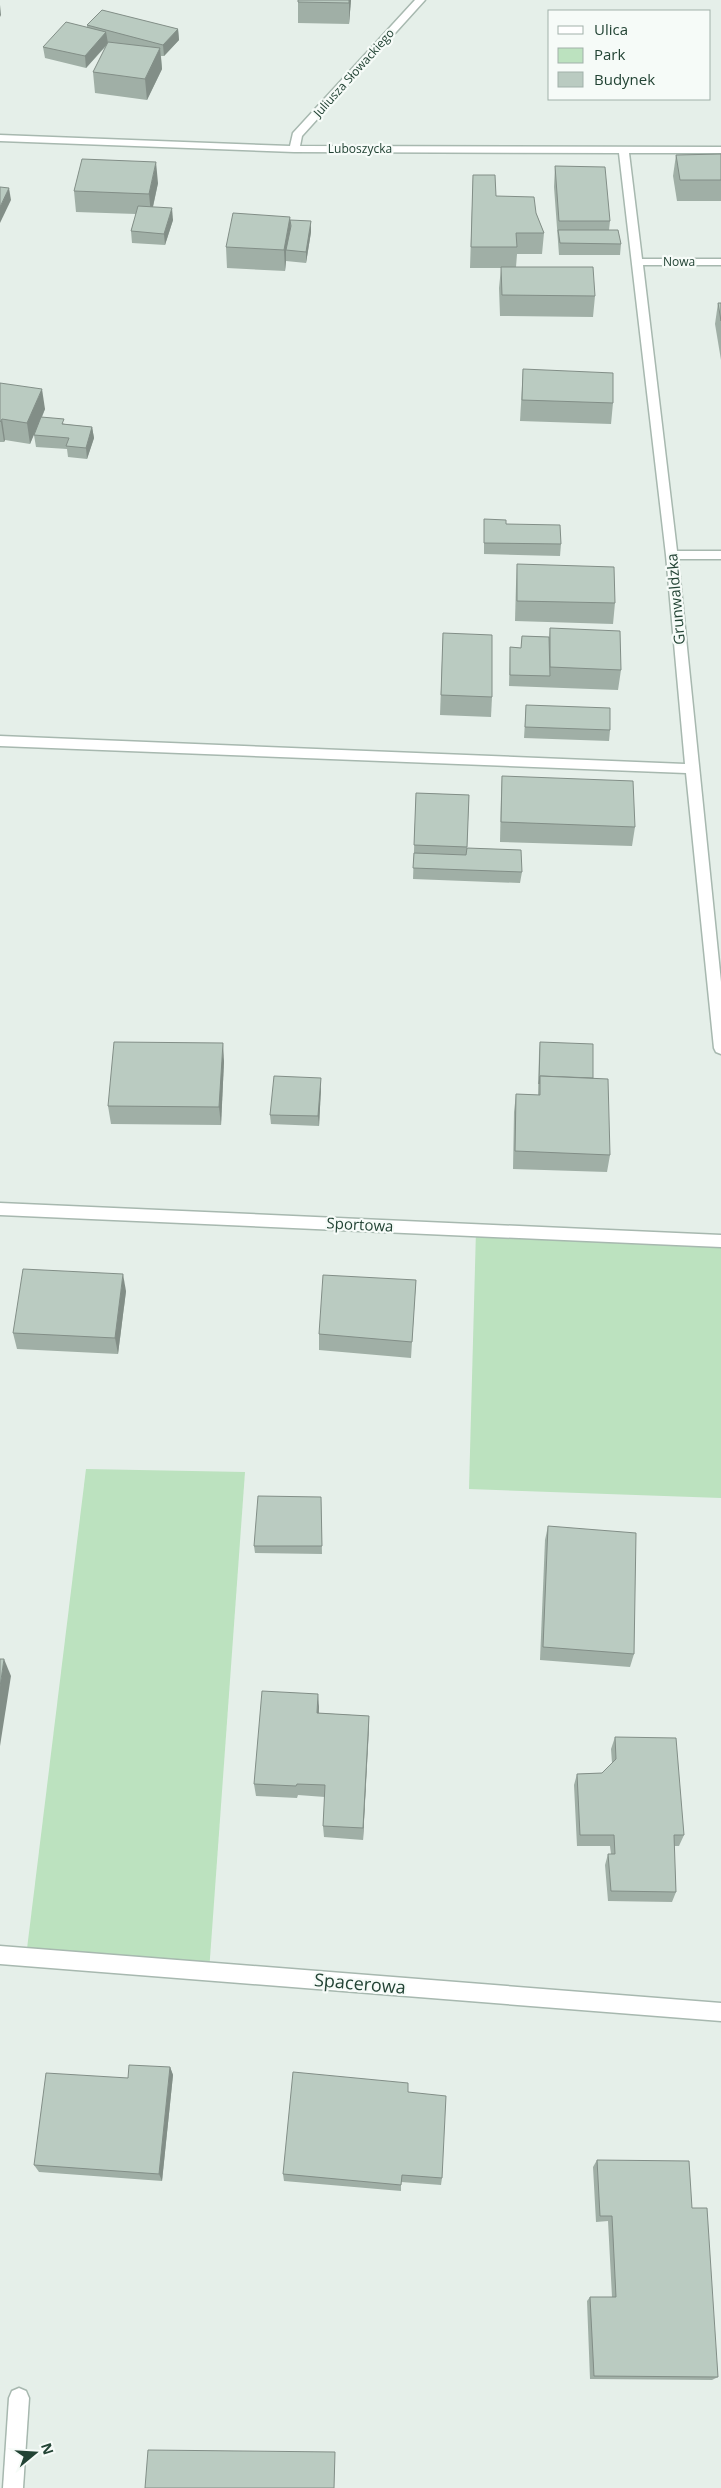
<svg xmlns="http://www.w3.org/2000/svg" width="721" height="2488" font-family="'Open Sans',sans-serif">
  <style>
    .green { fill: #bce2bf }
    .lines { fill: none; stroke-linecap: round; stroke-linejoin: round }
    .minor-casing { stroke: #a7b8af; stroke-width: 3 }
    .minor { fill: #fff; fill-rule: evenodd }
    .wall { fill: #a0afa6 }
    .shaded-wall { fill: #828e87 }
    .building { fill: #bacbc1; stroke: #828e87 }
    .labels { text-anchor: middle; stroke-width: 4.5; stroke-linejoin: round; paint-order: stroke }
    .far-street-label { font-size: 12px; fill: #224334; stroke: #f6fbf8 }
    .street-label { font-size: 15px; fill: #224334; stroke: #f6fbf8 }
    .near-street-label { font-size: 18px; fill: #224334; stroke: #f6fbf8 }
  </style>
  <rect width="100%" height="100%" fill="#e5efe9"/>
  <!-- green -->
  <g class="green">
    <path d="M476,1230l245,11v257l-252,-9z"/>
    <path d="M86,1469l159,3 -36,500 -183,-15z"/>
  </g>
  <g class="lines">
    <!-- minor casing -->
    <g class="minor-casing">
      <g id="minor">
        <path d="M415,0h10l-123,136 -2,10 421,1v6h-92l13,106h79v6h-78l34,286h44v8h-43l43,423v72l-5,-2 -2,-4 -28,-275 -686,-27v-10l685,28 -19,-209 -47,-402 -325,-1 -294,-11v-6l290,11 3,-13z"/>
        <path d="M0,1203l721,32v12l-721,-32z"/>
        <path d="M0,1946l721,57v18l-721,-57z"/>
        <path d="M19,2388l7,3 3,7 -6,90h-20l6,-90 3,-7z"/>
      </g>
    </g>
    <!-- minor -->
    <use href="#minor" class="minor"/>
  </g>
  <!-- wall -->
  <g class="wall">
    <path d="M351,0l-2,24 -51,-1v-21z"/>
    <path d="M87,25l91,4 1,11 -15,16h-3l1,13 -15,31 -52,-7 -2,-21 14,-27 -21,23 -41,-10 -2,-11 44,-20z"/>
    <path d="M721,154v47h-44l-4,-25 3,-21z"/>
    <path d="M555,166l55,55 -1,9 12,14 -1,11h-61l-5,-68z"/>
    <path d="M473,175l23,21 40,17 8,20 -2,21h-25l-1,13 79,29 -2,21 -93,-1 -1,-28 2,-20h-31z"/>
    <path d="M158,183l-5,24 20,13 -8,25 -33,-2 -1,-12 5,-17 -60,-2 -2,-21z"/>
    <path d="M290,220l21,12 -5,31 -20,-2 -1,10 -58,-3 -1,-21z"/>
    <path d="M718,303h3v57l-6,-36z"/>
    <path d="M523,369l90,34 -2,21 -91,-3z"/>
    <path d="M0,383l45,26 -3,8 23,7 27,3 2,11 -7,21 -19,-2 -1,-8 -31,-2 -2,-12 1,-4 -5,13 -25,-4 -1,2h-4z"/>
    <path d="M484,519l22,5 55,20 -1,12 -76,-2z"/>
    <path d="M517,564l98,39 -2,21 -98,-3 1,-37z"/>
    <path d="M550,628l71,42 -3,20 -109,-4 1,-39 11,1 1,-12 27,1z"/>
    <path d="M443,633l49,64 -1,20 -51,-2z"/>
    <path d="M526,705l84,25 -1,11 -85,-3z"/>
    <path d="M502,776l133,51 -3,19 -132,-4 1,-46z"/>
    <path d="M416,793l53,2 -2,53 55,24 -2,11 -107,-4z"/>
    <path d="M540,1042l53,36 17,77 -3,17 -94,-3 1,-57 2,-18 22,1 1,-42z"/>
    <path d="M224,1061l-3,64 -110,-1 -3,-18z"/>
    <path d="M321,1088l-2,38 -48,-2 -1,-9z"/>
    <path d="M416,1280l-5,78 -92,-8v-16z"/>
    <path d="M126,1291l-8,63 -101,-5 -4,-16z"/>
    <path d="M321,1497l1,57 -67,-1 -1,-7z"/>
    <path d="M548,1526l86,128 -4,13 -90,-7 5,-120z"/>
    <path d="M319,1707v6l50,3 -6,124 -39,-3 -1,-11 2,-29 -27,-2 -1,3 -41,-2 -2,-12z"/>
    <path d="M615,1737l69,98 -5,11h-5l2,46 -4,10 -64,-1 -3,-36 3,-11h3l-1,-8h-33l-3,-61 3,-11 25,-1 10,-10 -1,-14z"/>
    <path d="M170,2067l3,8 -11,106 -123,-9 -5,-7z"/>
    <path d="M408,2092l34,86 -1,7 -40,-3v9l-117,-10 -1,-7z"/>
    <path d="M597,2160l95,48 26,169 -6,3 -122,-1 -3,-78 3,-4h22l-4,-76 -12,1 -3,-55z"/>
  </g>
  <!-- shaded-wall -->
  <g class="shaded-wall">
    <path d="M349,0h2l-2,24z"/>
    <path d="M0,5l1,10 -1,2z"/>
    <path d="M178,29l1,11 -15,16 -1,-11z"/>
    <path d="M106,32l2,11 -22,25 -1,-12z"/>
    <path d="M160,48l2,21 -15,31 -2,-21z"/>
    <path d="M156,162l2,21 -7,32 -2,-21z"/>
    <path d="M9,188l2,12 -11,23v-16z"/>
    <path d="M172,208l1,12 -8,25 -1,-11z"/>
    <path d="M290,217l1,21 -5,12v11l-1,10 -1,-21z"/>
    <path d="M311,221v11l-5,31v-11z"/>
    <path d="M42,389l3,20 -15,35 -3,-21z"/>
    <path d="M2,419l3,21 -1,2 -3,-20z"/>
    <path d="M92,427l2,11 -7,21 -1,-11z"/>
    <path d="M223,1043l1,18 -3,64 -2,-18z"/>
    <path d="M321,1078v10l-2,38 -1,-10z"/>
    <path d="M123,1274l3,17 -8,63 -3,-16z"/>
    <path d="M4,1659l7,17 -11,70v-59z"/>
    <path d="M318,1694l1,13 -1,18 -1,-12z"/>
    <path d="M369,1716v12l-6,112v-12z"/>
    <path d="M170,2067l3,8 -11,106 -3,-7z"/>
  </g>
  <!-- building -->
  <g class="building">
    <path d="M298,0h51v3l-51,-1z"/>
    <path d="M102,10l76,19 -15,16 -76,-20z"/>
    <path d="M66,22l40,10 -21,24 -42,-9z"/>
    <path d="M108,42l52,6 -15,31 -52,-7z"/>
    <path d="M721,154v26h-41l-4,-25z"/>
    <path d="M82,159l74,3 -7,32 -75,-3z"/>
    <path d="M555,166l50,1 5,54h-51z"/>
    <path d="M473,175h22l1,21 38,1 2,16 8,20h-28l1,14h-46z"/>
    <path d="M0,187l9,1 -9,19z"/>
    <path d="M138,206l34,2 -8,26 -33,-3z"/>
    <path d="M233,213l57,4 -6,33 -58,-3z"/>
    <path d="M290,220l21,1 -5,31 -20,-2 5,-24z"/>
    <path d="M558,230h60l3,14 -61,-1z"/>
    <path d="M501,267h92l2,29 -93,-1z"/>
    <path d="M718,303h3v18z"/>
    <path d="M523,369l90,4v30l-91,-3z"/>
    <path d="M0,383l42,6 -15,34 -25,-4 -2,3z"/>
    <path d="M41,417l23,2 -2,5 30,3 -6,21 -20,-2 3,-8 -35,-3z"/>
    <path d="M484,519l22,1v4l54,1 1,19 -77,-1z"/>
    <path d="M517,564l97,3 1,36 -98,-2z"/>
    <path d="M550,628l70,3 1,39 -71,-3z"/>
    <path d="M443,633l49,2v62l-51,-2z"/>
    <path d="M522,636l27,1 1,39 -40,-1v-28l11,1z"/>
    <path d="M526,705l84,3v22l-85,-3z"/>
    <path d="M502,776l131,5 2,46 -134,-5z"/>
    <path d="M416,793l53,2 -2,52 -53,-2z"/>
    <path d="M467,848l54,2 1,22 -109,-4 1,-15 52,2z"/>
    <path d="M114,1042l109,1 -4,64 -111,-1z"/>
    <path d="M540,1042l53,2v34l-53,-2 -1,8z"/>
    <path d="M274,1076l47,2 -3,38 -48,-1z"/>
    <path d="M540,1076l68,3 2,76 -95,-4 1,-57 24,1z"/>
    <path d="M23,1269l100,5 -8,64 -102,-5z"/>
    <path d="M323,1275l93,5 -4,62 -93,-8z"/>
    <path d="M258,1496l63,1 1,49h-68z"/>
    <path d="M548,1526l88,7 -2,121 -91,-7z"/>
    <path d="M0,1659h4l-4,28z"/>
    <path d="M262,1691l56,3 -1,19 52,3 -6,112 -40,-2 2,-41 -28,-1 -1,2 -42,-2z"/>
    <path d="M615,1737l61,1 8,97h-10l2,57 -65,-1 -3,-37h7l-1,-19h-34l-3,-61 25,-1 14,-14z"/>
    <path d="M129,2065l41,2 -11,107 -125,-9 12,-92 82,5z"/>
    <path d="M293,2072l115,11v9l38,4 -4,82 -40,-3 -1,10 -118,-11z"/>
    <path d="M597,2160l92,1 3,47h15l11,169 -124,-1 -4,-79h26l-4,-81h-12z"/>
    <path d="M148,2450l187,2 -1,36h-189z"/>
  </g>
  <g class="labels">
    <!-- far-street labels -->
    <g class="far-street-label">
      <text transform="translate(354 73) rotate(-48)" y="4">Juliusza Słowackiego</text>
      <text x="360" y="153">Luboszycka</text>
      <text x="679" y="266">Nowa</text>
    </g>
    <!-- street labels -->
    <g class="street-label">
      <text transform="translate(676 599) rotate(-95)" y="5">Grunwaldzka</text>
      <text transform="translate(360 1225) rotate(3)" y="5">Sportowa</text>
    </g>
    <!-- near-street labels -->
    <g class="near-street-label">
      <text transform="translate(360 1984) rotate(5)" y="6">Spacerowa</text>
    </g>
  </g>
  <!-- legend -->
  <rect x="548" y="10" width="162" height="90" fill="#f6fbf8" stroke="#a1b1aa"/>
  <rect x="558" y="26" width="25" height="8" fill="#ffffff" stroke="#a1b1aa"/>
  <text x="594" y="35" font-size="15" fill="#224334">Ulica</text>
  <rect x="558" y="48" width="25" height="15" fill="#bce2bf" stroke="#a1b1aa"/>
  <text x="594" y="60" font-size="15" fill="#224334">Park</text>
  <rect x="558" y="72" width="25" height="15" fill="#bacbc1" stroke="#a1b1aa"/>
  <text x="594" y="85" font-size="15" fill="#224334">Budynek</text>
  <!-- north arrow -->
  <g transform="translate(35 2453) rotate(72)" stroke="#f6fbf8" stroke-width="4" paint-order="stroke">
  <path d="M0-4L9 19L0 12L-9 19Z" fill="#224334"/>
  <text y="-8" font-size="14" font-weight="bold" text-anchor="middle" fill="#224334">N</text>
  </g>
</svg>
